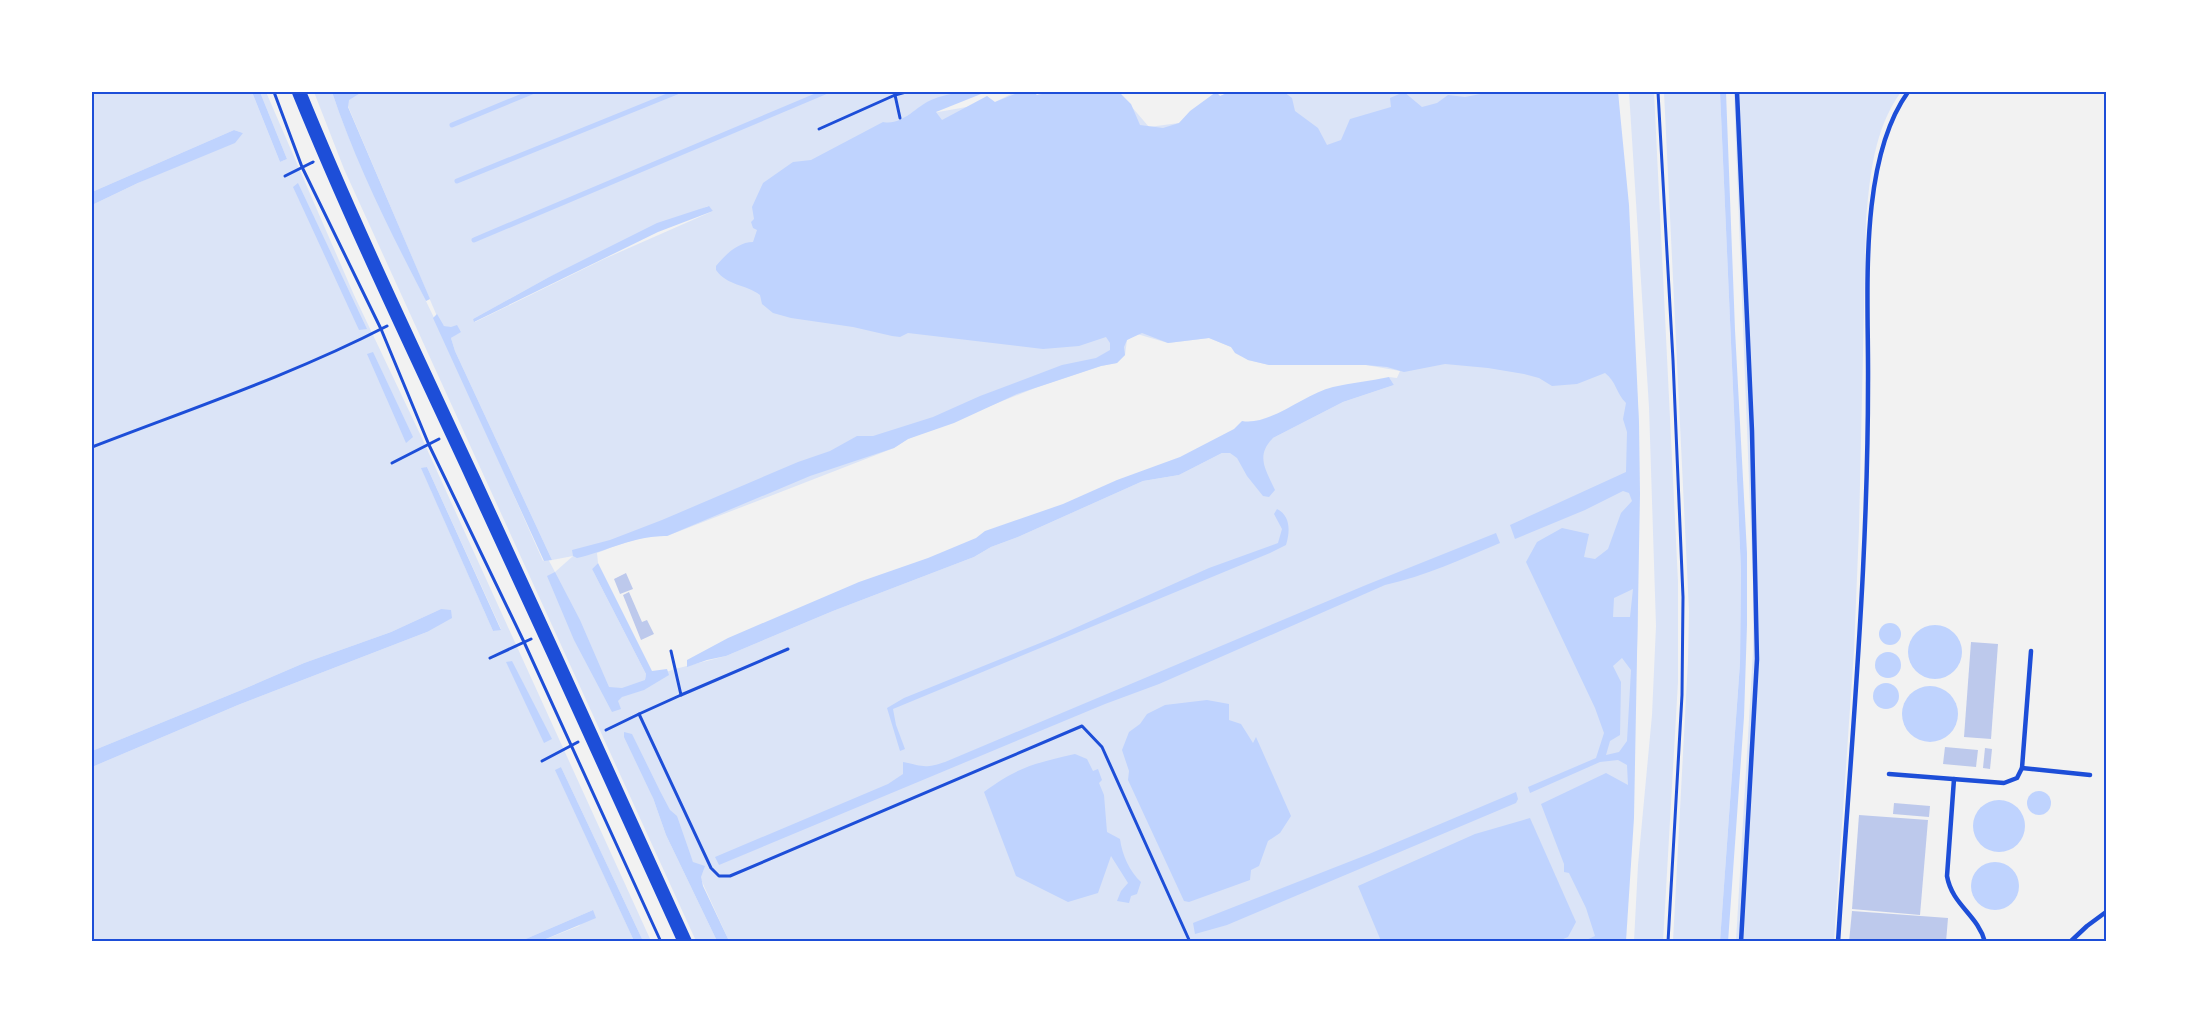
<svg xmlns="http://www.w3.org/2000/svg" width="2198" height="1033" font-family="'Asap Condensed',sans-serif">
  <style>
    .green { fill: #dbe4f7; fill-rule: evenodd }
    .water { fill: #bfd3fe; fill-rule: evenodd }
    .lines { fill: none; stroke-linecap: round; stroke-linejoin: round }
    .stream { stroke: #bfd3fe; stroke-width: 5 }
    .building { fill: #bdc9ec }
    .path { stroke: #1d4ed8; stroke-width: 3 }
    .service { stroke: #1d4ed8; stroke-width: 4.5 }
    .primary { stroke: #1d4ed8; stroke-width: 14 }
    .neatline { fill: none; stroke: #1d4ed8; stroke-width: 2 }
  </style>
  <rect width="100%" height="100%" fill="#f2f2f2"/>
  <!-- green -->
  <g class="green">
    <path d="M92,92h160l28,70 7,-3 -27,-67h6l88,203 67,141 230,505h-8l-82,-174 -5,3 78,171h-93l38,-15 14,-16 -72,31h-429v-174l146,-62 189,-73 14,-23 -50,23 -87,31 -65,28 -147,60v-546l151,-72 -9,-3 -142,62zM427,467l74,162 -8,2 -71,-162z"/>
    <path d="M314,92h18c24,71 60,139 93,207 42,86 79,175 118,262l5,-2 7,13 18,-16 -21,4 -97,-209 -4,-13 10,-7 -17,-5 -5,-5 -97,-229h620l-33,9 -25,17 91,-16 20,-10h18l4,3 8,-3h74l30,35 30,-4 37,-31 4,4 5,-2 1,-2h392l21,331 -1,203 -13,315h-896l-36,-79 -46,-95 6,31 13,37 51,106h-21l-352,-772zM708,206l5,5 -109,48 -129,63 -2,-3 76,-42zM1137,334l31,9 41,-5 22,9 17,13 21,5h97l34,6 -3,7 -8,-1 5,8 -51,17 -70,36 -43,15h-8l-43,22 -36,6 -125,56 -27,10 -17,10 -141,54 -107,45 -51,13 -30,10 1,-5 -54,-105 6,-6 -1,-10c22,-9 46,-18 70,-17l227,-88 14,-9 127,-51 66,-22 16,-3 8,-8 2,-15z"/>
    <path d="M1629,92h25l24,489v101l-15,260 -29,-1 4,-76 14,-150 4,-89 -7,-219z"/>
    <path d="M1664,92h56l21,479 -1,92 -20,278h-47l15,-281 1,-49z"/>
    <path d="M1734,92h167c-27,37 -31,83 -35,128l-7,309 -5,121 -20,291h-98l17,-290v-67z"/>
  </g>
  <!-- water -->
  <g class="water">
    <path d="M252,92h8l27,67 -7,3z"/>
    <path d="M332,92h30l-13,8 -1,7 82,192 -4,2c-35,-68 -70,-137 -94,-209z"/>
    <path d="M960,92h26l-50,20 6,8 45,-24 8,6 25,-10h13l4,3 15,-3h67l12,12 9,21 23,3 16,-5 11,-12 26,-19 4,4 5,-2 1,-2h58l8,6 3,13 23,17 9,17 14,-5 9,-21 41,-12 -1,-9 14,-6 18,15 15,-4 11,-8 17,2 26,-5h127l11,113 10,218 1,71 -6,324 -8,123h-42l11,-5 -9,-28 -17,-35 -5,-1v-8l-23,-60 65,-31 22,12 -1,-20 -9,-5 -18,2 -70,31 -2,-6 68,-29 8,-25 -9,-25 -69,-146 11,-20 25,-14 27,6 -5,23 11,2 13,-10 13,-36 11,-12 -3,-8 -6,-2 -38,19 -70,29 -5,-14 116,-53 1,-40 -4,-13 3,-16c-10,-10 -10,-22 -21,-30l-28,11 -25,2 -13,-8 -15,-4 -36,-6 -43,-4 -41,8 -17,-5 -21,-2h-97l-21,-5 -13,-7 -4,-6 -22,-9 -41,5 -26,-10 -15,7 -3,7 1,8 -8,8 -16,3 -84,28 -63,29 -46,16 -14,9 -84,28 -143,60c-31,-1 -60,15 -90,22l-4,-2 -1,-6 38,-10 52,-20 136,-58 32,-11 27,-15h16l60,-19 47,-21 82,-31 34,-7 14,-8v-7l-4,-6 -27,9 -36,3 -135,-16 -8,4 -8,-1 -39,-9 -62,-9 -18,-5 -11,-9 -2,-9c-14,-11 -33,-9 -44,-25v-4c9,-11 22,-24 37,-24l4,-12 -4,-2 -2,-6 3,-3 -2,-12 11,-24 30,-21 18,-2 72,-38c19,4 32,-15 48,-22 9,-4 20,-6 29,-8zM1633,589l-3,28h-17l1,-19zM1622,658l9,12 -4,71 -8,11 -13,3 4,-14 10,-6 1,-53 -8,-16z"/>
    <path d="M1720,92h6l9,238 12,223v72l-3,92 -16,225 -8,-1 20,-278 1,-92z"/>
    <path d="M234,130l9,3 -8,10 -97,40 -46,22v-13z"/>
    <path d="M298,183l69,146 -8,1 -66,-143z"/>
    <path d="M709,206l4,5 -55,21 -184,90 -1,-3 76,-42 108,-54z"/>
    <path d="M437,314l7,12 7,1 6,-2 4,7 -10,6 4,13 97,209 -8,1 -111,-243z"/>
    <path d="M373,352l40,85 -7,6 -39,-89z"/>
    <path d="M1389,377l5,8 -51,17 -70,36c-18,18 -7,32 2,52l-6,7 -6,-1 -16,-20 -10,-18 -7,-5h-8l-43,22 -36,6 -125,56 -27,10 -17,10 -141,54 -107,45 -19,4 -20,7v-7l41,-22 131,-56 69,-24 48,-20 9,-7 78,-27 54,-24 63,-23 54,-28 8,-8c28,5 62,-27 91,-34 18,-4 37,-6 56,-10z"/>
    <path d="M427,467l74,163 -8,1 -72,-163z"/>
    <path d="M1277,509c14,7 13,23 9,36l-16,8 -377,156 3,16 9,24 -5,2 -13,-43 17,-10 151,-61 154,-69 69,-25 4,-14 -8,-15z"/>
    <path d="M1496,533l4,10c-38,16 -75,33 -115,42l-226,99 -54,20 -386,161 -4,-8 173,-73 15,-10v-12c20,4 21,7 42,0l421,-177z"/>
    <path d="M598,563l54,108 15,-2 2,6 -25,15 -22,7 -4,4 3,8 -9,3 -38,-72 -27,-64 8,-4 25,48 29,67 13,1 23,-8 1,-6 -54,-105z"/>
    <path d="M441,609l10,1 1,8 -25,14 -189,73 -146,62v-16l147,-60 65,-28 87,-31z"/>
    <circle cx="1890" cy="634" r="11"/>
    <circle cx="1935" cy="652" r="27"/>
    <circle cx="1888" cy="665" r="13"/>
    <path d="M512,661l40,78 -8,4 -38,-81z"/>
    <circle cx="1886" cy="696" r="13"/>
    <circle cx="1930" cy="714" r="28"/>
    <path d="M1207,700l22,4v16l12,4 12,19 3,-6 35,79 -11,17 -12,8 -9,25 -8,4 -1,10 -61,22 -5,-1 -56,-121 1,-9 -7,-21 7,-18 11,-8 7,-10 18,-9z"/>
    <path d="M624,732l8,2 28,57 10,19 7,6 16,46 12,4 -4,11 2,9 26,55h-12l-51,-106 -13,-37 -29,-61z"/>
    <path d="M1075,754l12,5 6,12 5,-2 4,11 -3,3 5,12 3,37 13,7c2,16 10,33 21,43l-4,12 -6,2 -2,7 -12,-2 4,-10 7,-8 -17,-27 -13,37 -30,9 -52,-26 -32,-84c33,-25 52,-29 91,-38z"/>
    <path d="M561,767l82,174h-9l-79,-171z"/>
    <circle cx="2039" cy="803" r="12"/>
    <path d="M1516,792l2,7 -2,4 -289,122 -32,9 -2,-11 5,-2 171,-67z"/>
    <circle cx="1999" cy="826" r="26"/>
    <path d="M1530,818l46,104 -8,15 -12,5 -175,-1 -23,-55 117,-52z"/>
    <circle cx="1995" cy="886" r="24"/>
    <path d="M593,910l3,8 -55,23h-20z"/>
  </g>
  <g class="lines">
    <!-- stream -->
    <g class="stream">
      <path d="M452,125l80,-33"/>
      <path d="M457,181l220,-89"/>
      <path d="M474,240l351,-148"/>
    </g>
  </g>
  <!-- building -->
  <g class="building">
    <path d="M626,573l7,16 -13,5 -6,-15z"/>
    <path d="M629,592l13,30 5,-2 7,14 -13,6 -18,-45z"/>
    <path d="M1971,642l27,2 -7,95 -27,-2z"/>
    <path d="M1945,747l33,3 -2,17 -33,-3z"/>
    <path d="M1985,748l7,1 -2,20 -7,-1z"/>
    <path d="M1894,803l36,3 -1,11 -36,-3z"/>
    <path d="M1859,815l69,5 -8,95 -68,-6z"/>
    <path d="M1852,911l96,7 -2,24h-97z"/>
  </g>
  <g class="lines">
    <!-- path -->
    <g class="path">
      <path d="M274,92l28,75 79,162 48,116 95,197 137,300"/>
      <path d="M1658,92l15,268 10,237 -1,98 -14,247"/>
      <path d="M895,95l11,-3"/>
      <path d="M819,129l76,-34 5,23"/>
      <path d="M285,176l28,-14"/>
      <path d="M92,447c98,-38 200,-72 295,-121"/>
      <path d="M392,463l47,-24"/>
      <path d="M671,651l10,44 107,-46"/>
      <path d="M490,658l41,-19"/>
      <path d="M681,695l-42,19 72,154 8,8h11l352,-150 20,21 88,195"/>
      <path d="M606,730l33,-16"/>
      <path d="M542,761l36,-19"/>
    </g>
    <!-- service -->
    <g class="service">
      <path d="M1737,92l15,339 5,228 -16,283"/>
      <path d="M2022,768l68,7"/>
      <path d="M1889,774l115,9 13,-5 5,-10 9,-117"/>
      <path d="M1954,779l-7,97c5,29 31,39 38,66"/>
      <path d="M1838,942c8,-124 19,-248 25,-372 3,-62 5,-124 5,-186 1,-86 -11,-221 40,-292"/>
      <path d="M2070,942l17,-16 19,-14"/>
    </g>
    <!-- primary -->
    <path class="primary" d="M299,92c53,130 114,257 173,384 72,155 142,310 213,466"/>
  </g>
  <!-- border -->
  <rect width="2198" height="1033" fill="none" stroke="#ffffff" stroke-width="186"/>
  <rect x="93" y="93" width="2012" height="847" class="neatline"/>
</svg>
